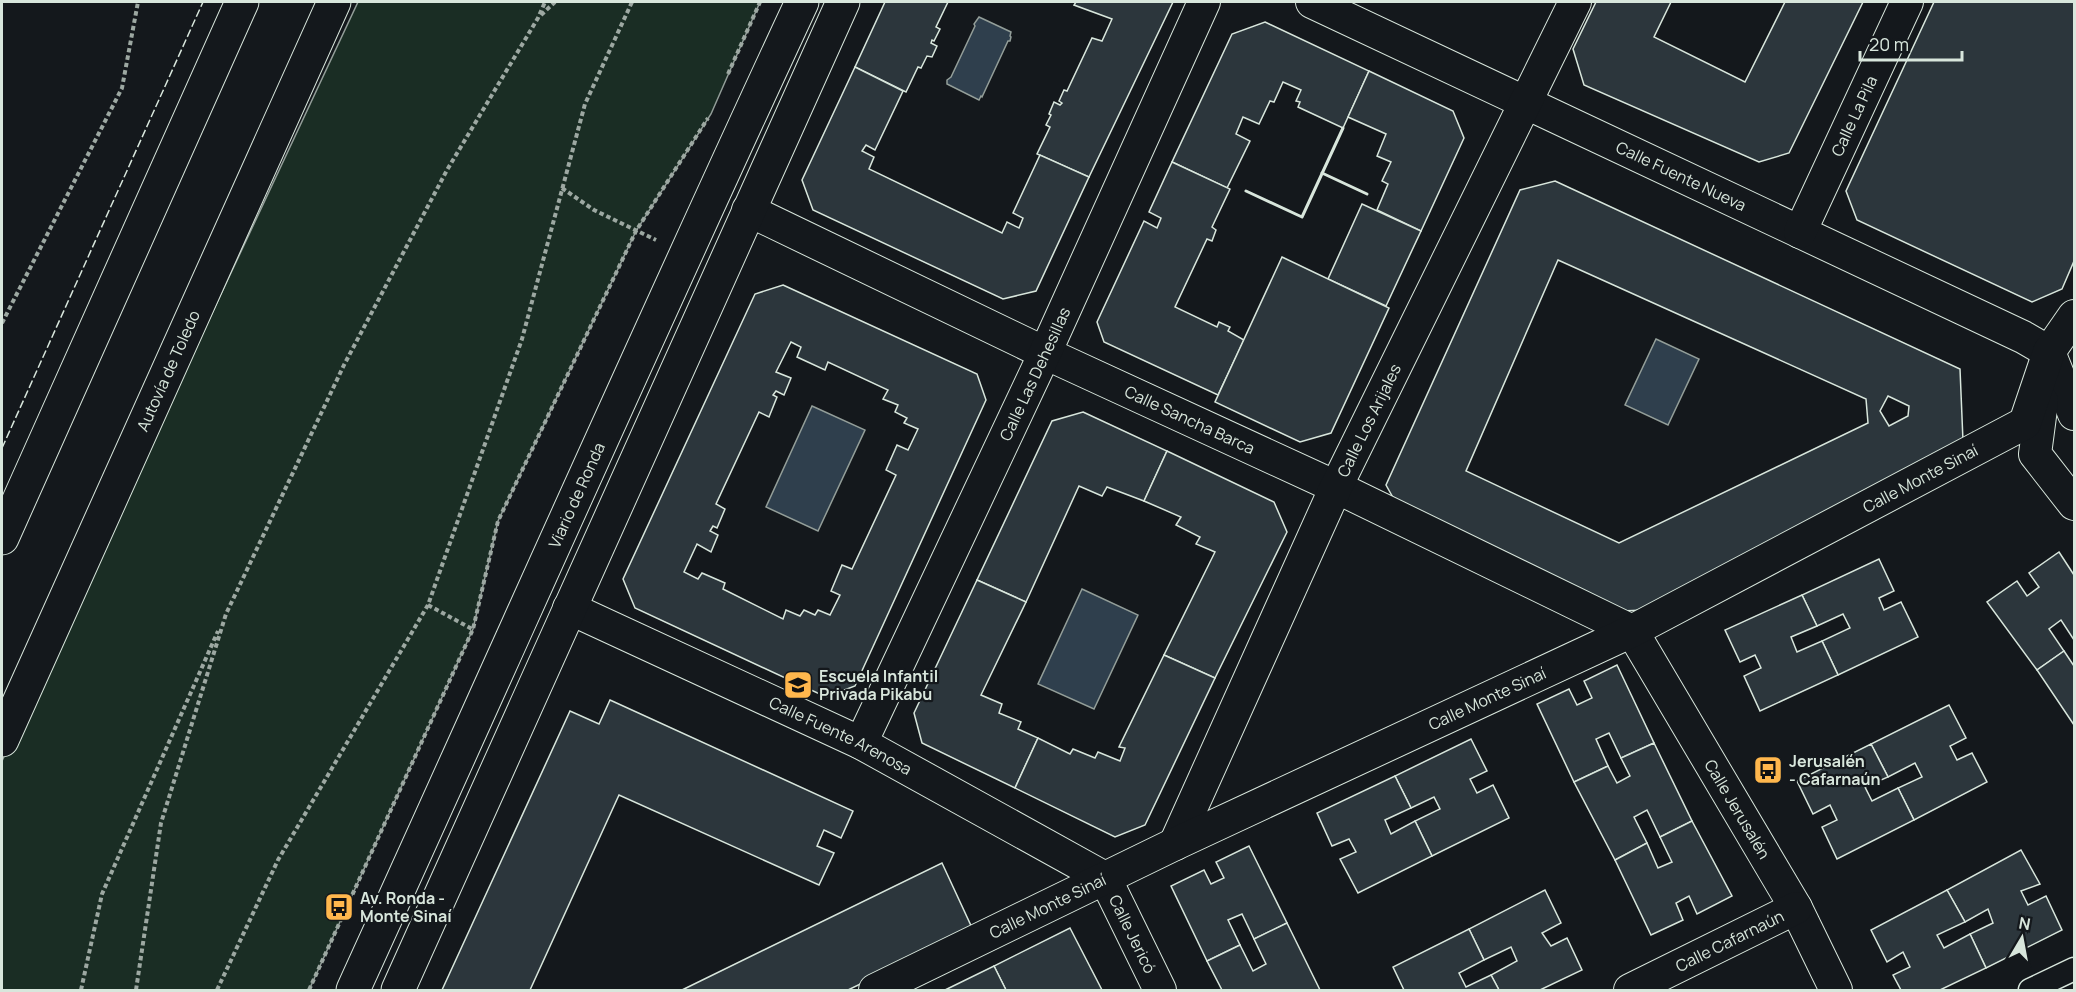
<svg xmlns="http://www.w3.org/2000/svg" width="2076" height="992" font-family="Manrope,sans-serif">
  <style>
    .green { fill: #1a2d24; stroke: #939e99; stroke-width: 1.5 }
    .water { fill: #2f3f4d; stroke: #939e99; stroke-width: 1.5 }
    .building { fill: #2c363c; stroke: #d8e6dc; stroke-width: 1.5; fill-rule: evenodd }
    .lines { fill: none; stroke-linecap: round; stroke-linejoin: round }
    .pedestrian-casing { stroke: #d8e6dc; stroke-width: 25 }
    .minor-casing { stroke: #d8e6dc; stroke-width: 34 }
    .secondary-casing { stroke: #d8e6dc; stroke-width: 35 }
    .motorway-casing { stroke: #d8e6dc; stroke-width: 35 }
    .path { stroke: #9da8a2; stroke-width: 4; stroke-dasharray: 4.5 3; stroke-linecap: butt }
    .pedestrian { stroke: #14181c; stroke-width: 22 }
    .minor { stroke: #14181c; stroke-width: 32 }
    .secondary { stroke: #14181c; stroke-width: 33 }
    .motorway { stroke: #14181c; stroke-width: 33 }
    .fence { stroke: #d8e6dc; stroke-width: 1.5; stroke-dasharray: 8 3; stroke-linecap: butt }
    .wall { stroke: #d8e6dc; stroke-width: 3 }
    .labels { text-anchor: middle; stroke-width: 4.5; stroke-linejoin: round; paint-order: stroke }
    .street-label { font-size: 16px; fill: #d8e6dc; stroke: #14181c }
    .poi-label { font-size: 16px; font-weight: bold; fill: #d8e6dc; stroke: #14181c; text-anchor: start }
  </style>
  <rect width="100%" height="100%" fill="#14181c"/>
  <!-- green -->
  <path class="green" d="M358,2h402l-49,112 -75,117 -138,290 -25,108 -164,361h-307v-229z"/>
  <!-- water -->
  <g class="water">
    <path d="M979,17l32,15 -1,4 1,1 -1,4h-2l-26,56 -1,-1 -2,4 -32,-16v-4l4,-3 24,-51 -1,-2z"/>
    <path d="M1656,339l43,20 -31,66 -43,-20z"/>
    <path d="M812,406l53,24 -47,101 -52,-24z"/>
    <path d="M1082,589l56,26 -44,94 -56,-25z"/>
  </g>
  <!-- building -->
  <g class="building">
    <path d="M885,2h63l-12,25 4,2 -6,12 -2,-1 -1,3 6,3 -5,11 -5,-1 -6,12 -3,-1 -12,25 -51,-25z"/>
    <path d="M1076,2h97l-84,175 -52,-23 13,-27 -4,-2 5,-10 -2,-1 5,-12 6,3 2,-2 -3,-2 5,-11 3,1 25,-53 10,3 10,-22 -38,-14z"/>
    <path d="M1596,2h75l-17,35 91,45 40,-80h78l-74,151 -30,9 -175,-77 -11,-36z"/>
    <path d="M1934,2h140v259l-12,28 -30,13 -175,-82 -11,-29z"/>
    <path d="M1265,22l104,49 -26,57 -45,-21 2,-5 -4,-1 5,-11 -18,-8 -9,20 -4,-1 -11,23 -16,-7 -7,17 14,7 -23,47 -55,-26 60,-128z"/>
    <path d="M855,67l48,24 -28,59 -9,-5 -4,6 12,6 -5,12 133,64 5,-11 12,6 4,-10 -10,-5 27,-58 49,22 -53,114 -33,8 -190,-89 -11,-30z"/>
    <path d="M1369,71l84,40 11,27 -43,93 -44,-21 11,-26 -6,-3 9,-19 -14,-6 9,-22 -38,-17z"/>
    <path d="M1172,162l58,27 -18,38 4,3 -4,11 -5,-2 -32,68 42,20 2,-5 11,5 -2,4 16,9 -26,55 -114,-53 -7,-20 47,-101 13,7 4,-10 -12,-6z"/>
    <path d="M1555,181l405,188 3,72 -319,169 -45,2 -199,-102 -14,-25 134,-295zM1558,260l308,139 2,24 -249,120 -153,-72zM1888,396l21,10 -1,10 -19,10 -9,-15z"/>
    <path d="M1362,204l59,27 -35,75 -58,-27z"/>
    <path d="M1282,257l107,51 -58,125 -31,9 -85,-40z"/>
    <path d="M783,285l194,89 9,26 -131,286 -29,11 -191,-89 -12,-29 132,-285zM791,342l10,5 -4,10 28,13 3,-8 60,28 -5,9 15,6 -3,7 12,6 -3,5 14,6 -10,21 -11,-5 -11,25 10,5 -44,94 -10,-4 -11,26 9,4 -10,20 -12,-5 -3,5 -11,-5 -4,6 -14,-6 -3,9 -60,-30 2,-6 -23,-10 -4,6 -14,-7 13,-28 14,8 7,-17 -8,-4 3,-5 4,2 8,-19 -9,-5 43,-92 10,5 8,-20 -4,-2 3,-4 8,4 7,-17 -15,-6z"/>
    <path d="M1083,412l84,39 -23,50 -37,-14 -5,9 -23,-10 -53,116 -49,-22 75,-159z"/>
    <path d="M1167,451l107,51 13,30 -72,146 -51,-23 51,-103 -19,-8 4,-7 -24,-12 5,-8 -37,-16z"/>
    <path d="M2059,552l15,23v65l-13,-20 -12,9 15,22 -27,19 -50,-68 30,-21 10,15 12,-9 -10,-14z"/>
    <path d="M1879,559l15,32 -15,7 5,12 17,-8 17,35 -80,38 -16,-34 28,-13 -7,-14 -26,12 -15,-31z"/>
    <path d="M977,580l49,22 -45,93 21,9 -3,9 22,9 -3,7 20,9 -23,50 -93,-45 -8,-30z"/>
    <path d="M1802,595l15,31 -26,11 6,15 25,-11 16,34 -78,36 -16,-35 17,-8 -6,-13 -15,7 -15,-32z"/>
    <path d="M2064,651l10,15v59l-37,-55z"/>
    <path d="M1164,655l51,23 -70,147 -30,12 -100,-49 23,-50 32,16 3,-5 22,9 3,-6 22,9 5,-13 -6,-1z"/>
    <path d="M1617,665l37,78 -33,15 -12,-25 -13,6 12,27 -34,16 -37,-78 32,-15 8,16 15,-7 -8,-17z"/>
    <path d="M610,700l243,111 -12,27 -17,-8 -7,16 17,7 -15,32 -200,-90 -89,195h-88l128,-279 29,13z"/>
    <path d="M1949,705l17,33 -16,8 7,14 15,-7 15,29 -73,38 -16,-32 24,-11 -7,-14 -27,14 -17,-33z"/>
    <path d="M1471,739l16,32 -17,8 7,14 16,-8 16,33 -77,38 -17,-35 25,-12 -6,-12 -23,11 -16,-32z"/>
    <path d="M1654,743l38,78 -32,16 -13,-27 -13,7 13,26 -32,17 -41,-78 34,-16 9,17 13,-7 -9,-18z"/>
    <path d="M1871,744l17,33 -23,10 7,14 26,-13 16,32 -77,39 -15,-32 15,-7 -7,-15 -17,9 -16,-33z"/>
    <path d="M1395,776l16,32 -26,12 6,14 24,-13 17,35 -74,37 -18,-34 16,-7 -7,-13 -17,7 -15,-33z"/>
    <path d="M1692,821l40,75 -35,18 -8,-18 -13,7 7,17 -32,15 -36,-75 32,-17 11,25 14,-6 -12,-25z"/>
    <path d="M1249,846l38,77 -33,16 -12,-25 -14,6 12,25 -33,16 -36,-75 33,-16 7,14 13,-6 -8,-16z"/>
    <path d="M2021,850l19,34 -19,7 7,14 18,-9 16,34 -76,38 -16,-34 23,-11 -5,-14 -23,13 -18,-32z"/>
    <path d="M942,863l31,67 -125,60h-166z"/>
    <path d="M1545,890l16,33 -19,10 9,13 16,-8 15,32 -42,20h-41l-8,-15 26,-14 -6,-14 -27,13 -15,-31z"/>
    <path d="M1947,890l18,32 -28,13 7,13 26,-14 16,34 -46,22h-39l-8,-15 17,-8 -7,-15 -16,10 -16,-32z"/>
    <path d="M1287,923l33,67h-98l-15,-29 33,-16 13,26 13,-7 -12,-25z"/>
    <path d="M1070,928l32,62h-96l-12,-24z"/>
    <path d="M1469,929l15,31 -25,13 7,14 25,-12 8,15h-95l-11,-23z"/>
    <path d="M994,966l12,24h-61z"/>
  </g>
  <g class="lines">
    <!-- pedestrian casing -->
    <g class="pedestrian-casing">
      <path id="pedestrian" d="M2030,990l44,-21"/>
    </g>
    <!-- minor casing -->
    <g class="minor-casing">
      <g id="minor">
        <path id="s1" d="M1312,2l711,335 26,15"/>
        <path id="s2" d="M748,210l297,143 291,134 296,144"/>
        <path id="s3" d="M1800,232l107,-230"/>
        <path d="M2049,352l25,62"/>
        <path d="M2042,401l-7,53 39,50"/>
        <path id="s4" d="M569,608l292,135 244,135 55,112"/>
        <path id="s5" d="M1632,631l164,277 40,82"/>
        <path id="s6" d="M861,743l184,-390 159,-351"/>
        <path id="s7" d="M1175,844l161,-357 239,-485"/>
        <path id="s8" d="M875,990l300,-146 457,-213 393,-208 24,-71 25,-36"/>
        <path id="s9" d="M1630,990l166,-82"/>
      </g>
    </g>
    <!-- secondary casing -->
    <g class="secondary-casing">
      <g id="secondary">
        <path id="s10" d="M353,990c150,-329 296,-660 449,-988"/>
        <path d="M398,990l445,-988"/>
      </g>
    </g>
    <!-- motorway casing -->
    <g class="motorway-casing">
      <g id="motorway">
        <path d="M2,538l240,-536"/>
        <path id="s11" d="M2,740l332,-738"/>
      </g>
    </g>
    <!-- path -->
    <g class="path">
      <path d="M541,15l14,-13"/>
      <path d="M728,74l32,-72"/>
      <path d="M562,188l32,22 62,30"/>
      <path d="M2,323l120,-235 16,-86"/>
      <path d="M428,605l46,25"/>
      <path d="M81,990l21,-96 116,-263"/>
      <path d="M136,990l25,-167 65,-209 118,-249 103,-195 91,-152 7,-16"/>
      <path d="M217,990l61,-130 150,-255 94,-266 63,-235 47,-102"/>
      <path d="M309,990l164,-361 25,-108 138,-290 72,-113"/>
    </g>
    <!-- pedestrian -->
    <use href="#pedestrian" class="pedestrian"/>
    <!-- minor -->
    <use href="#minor" class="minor"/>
    <!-- secondary -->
    <use href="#secondary" class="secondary"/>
    <!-- motorway -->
    <use href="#motorway" class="motorway"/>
    <!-- fence -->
    <path class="fence" d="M2,448l201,-446"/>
    <!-- wall -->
    <g class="wall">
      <path d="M1322,173l45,21"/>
      <path d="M1246,191l56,26 41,-89"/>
    </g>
  </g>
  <!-- icons -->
  <defs>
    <g id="school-square" transform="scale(1.5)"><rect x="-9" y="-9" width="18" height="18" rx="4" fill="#ffb74d" stroke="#14181c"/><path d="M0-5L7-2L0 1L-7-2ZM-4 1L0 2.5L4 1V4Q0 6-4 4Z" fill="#111"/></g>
    <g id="bus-square" transform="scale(1.5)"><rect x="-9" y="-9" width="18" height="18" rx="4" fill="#ffb74d" stroke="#14181c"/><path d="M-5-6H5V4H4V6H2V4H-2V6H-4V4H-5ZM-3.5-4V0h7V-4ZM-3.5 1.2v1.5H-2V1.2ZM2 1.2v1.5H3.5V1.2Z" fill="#111"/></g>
  </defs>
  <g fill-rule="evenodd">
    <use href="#school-square" x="798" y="685"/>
    <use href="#bus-square" x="1768" y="770"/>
    <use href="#bus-square" x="339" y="907"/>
  </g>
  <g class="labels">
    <!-- street labels -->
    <g class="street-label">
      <text dy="6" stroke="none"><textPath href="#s3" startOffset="128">Calle La Pila</textPath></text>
      <text dy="6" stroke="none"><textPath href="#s1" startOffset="408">Calle Fuente Nueva</textPath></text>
      <text dy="6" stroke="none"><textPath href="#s11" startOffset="405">Autovía de Toledo</textPath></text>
      <text dy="6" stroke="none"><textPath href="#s6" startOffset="408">Calle Las Dehesillas</textPath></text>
      <text dy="6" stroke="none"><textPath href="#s2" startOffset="489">Calle Sancha Barca</textPath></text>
      <text dy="6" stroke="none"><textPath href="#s7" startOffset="466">Calle Los Arijales</textPath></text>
      <text dy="6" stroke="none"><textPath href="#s8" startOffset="1164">Calle Monte Sinaí</textPath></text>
      <text dy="6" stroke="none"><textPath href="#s10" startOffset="543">Viario de Ronda</textPath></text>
      <text dy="6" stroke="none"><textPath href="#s8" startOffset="678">Calle Monte Sinaí</textPath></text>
      <text dy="6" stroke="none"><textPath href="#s4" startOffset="300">Calle Fuente Arenosa</textPath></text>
      <text dy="6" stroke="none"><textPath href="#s5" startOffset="207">Calle Jerusalén</textPath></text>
      <text dy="6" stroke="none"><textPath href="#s8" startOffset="192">Calle Monte Sinaí</textPath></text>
      <text dy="6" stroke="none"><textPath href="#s4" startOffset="663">Calle Jericó</textPath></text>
      <text dy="6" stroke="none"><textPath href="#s9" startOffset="111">Calle Cafarnaún</textPath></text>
    </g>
    <!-- poi labels -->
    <g class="poi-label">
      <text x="819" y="682">Escuela Infantil<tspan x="819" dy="18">Privada Pikabu</tspan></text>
      <text x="1789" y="767">Jerusalén<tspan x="1789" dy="18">- Cafarnaún</tspan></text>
      <text x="360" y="904">Av. Ronda -<tspan x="360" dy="18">Monte Sinaí</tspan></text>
    </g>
  </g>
  <!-- border -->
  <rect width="2076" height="992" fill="none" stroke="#d8e6dc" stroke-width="6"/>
  <!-- north arrow -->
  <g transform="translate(2022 938) rotate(10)" stroke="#14181c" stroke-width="4.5" paint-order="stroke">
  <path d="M0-4.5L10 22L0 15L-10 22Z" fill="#d8e6dc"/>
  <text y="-9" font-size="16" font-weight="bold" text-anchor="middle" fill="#d8e6dc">N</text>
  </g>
  <!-- scale -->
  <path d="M1860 51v9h102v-9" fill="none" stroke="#d8e6dc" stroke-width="3"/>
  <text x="1869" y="51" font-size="18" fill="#d8e6dc" stroke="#14181c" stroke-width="4.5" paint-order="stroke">20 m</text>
</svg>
